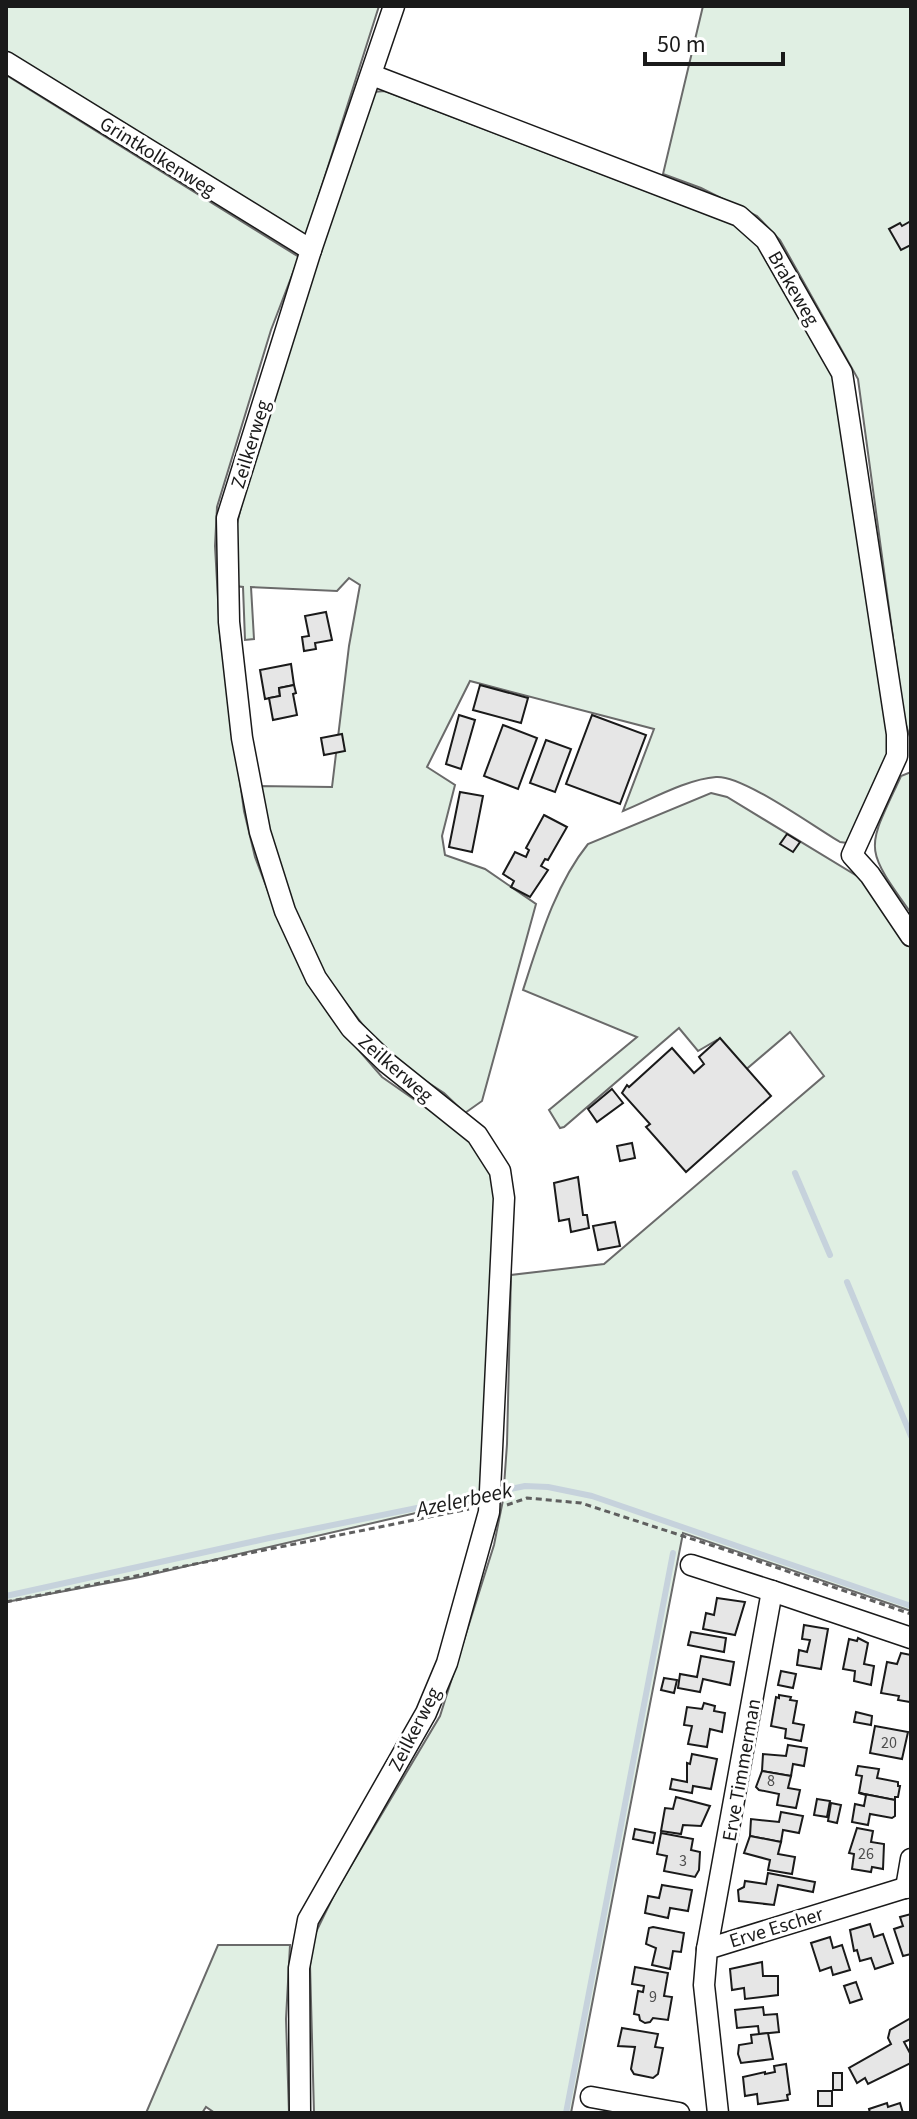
<svg xmlns="http://www.w3.org/2000/svg" width="917" height="2119" font-family="'Source Sans 3',sans-serif">
  <style>
    .green { fill: #e0efe3; stroke: #6a6a6a; stroke-width: 2 }
    .lines { fill: none; stroke-linecap: round; stroke-linejoin: round }
    .stream { stroke: #c6d2dc; stroke-width: 6 }
    .building { fill: #e6e6e6; stroke: #1a1a1a; stroke-width: 2 }
    .minor-casing { stroke: #1a1a1a; stroke-width: 23 }
    .path { stroke: #5f5f5f; stroke-width: 3; stroke-dasharray: 6 4; stroke-linecap: butt }
    .minor { stroke: #fff; stroke-width: 20 }
    .labels { text-anchor: middle; stroke-width: 6; stroke-linejoin: round; paint-order: stroke }
    .number-label { font-size: 16px; fill: #4d4d4d }
    .street-label { font-size: 20px; fill: #1a1a1a; stroke: #fff }
    .water-label { font-size: 22px; font-style: italic; fill: #1a1a1a; stroke: #fff }
  </style>
  <rect width="100%" height="100%" fill="#fff"/>
  <!-- green -->
  <g class="green">
    <path d="M6,6h373l-74,233 -299,-185z"/>
    <path d="M703,6h208v734l-7,-21 -46,-340 -78,-139 -23,-24 -56,-28 -38,-14z"/>
    <path d="M6,75l293,182 -28,73 -54,177 -2,39 5,89 24,176 11,46 26,68 61,106 40,46 86,60 27,37 -11,328 -25,1 -319,74 -134,25z"/>
    <path d="M385,91l358,137 17,17 76,136 53,351 -2,33 -40,78 -7,-1c-26,-15 -97,-67 -124,-65 -29,2 -66,23 -93,34l31,-82 -184,-48 -43,86 28,18 -13,51 3,19 40,14 51,35 -54,197 -17,12 -21,-20 -49,-32 -32,-36 -35,-45 -37,-70 -34,-124 75,1 17,-141 11,-61 -11,-7 -12,13 -86,-4 3,52 -9,1 -2,-53 -8,-1 1,-58 20,-84 117,-352z"/>
    <path d="M911,772v141c-49,-68 -44,-63 -10,-137z"/>
    <path d="M711,793l16,4 135,82 49,64v668l-228,-78 -112,580h-257l-4,-149 4,-28 22,-45 104,-175 54,-171 9,-45 4,-56 4,-169 93,-11 220,-188 -34,-44 -47,40 -26,-32 -19,11 -19,-23 -115,99 -4,1 -11,-18 88,-73 -114,-47c16,-49 32,-105 65,-146z"/>
    <path d="M218,1945h72l-4,74 3,94h-74l-9,-6 -4,6h-56z"/>
  </g>
  <g class="lines">
    <!-- stream -->
    <g class="stream">
      <path d="M795,1173l35,82"/>
      <path d="M847,1282l64,154"/>
      <path d="M6,1596l263,-58 256,-52 23,1 44,9 319,110"/>
      <path d="M566,2113l107,-560"/>
    </g>
  </g>
  <!-- building -->
  <g class="building">
    <path d="M911,221v24l-10,5 -12,-21 11,-6 2,3z"/>
    <path d="M326,612l6,28 -17,3 1,6 -12,2 -2,-14 7,-1 -4,-20z"/>
    <path d="M291,664l3,21 -15,3 1,8 -15,3 -5,-29z"/>
    <path d="M294,685l2,8 -3,1 4,21 -24,5 -4,-22 11,-2 -1,-8z"/>
    <path d="M480,685l48,13 -7,25 -48,-13z"/>
    <path d="M459,715l16,5 -14,49 -15,-5z"/>
    <path d="M592,715l54,20 -26,69 -54,-20z"/>
    <path d="M503,725l34,13 -19,51 -34,-13z"/>
    <path d="M342,734l3,17 -21,4 -3,-17z"/>
    <path d="M546,740l25,9 -16,43 -25,-9z"/>
    <path d="M460,792l23,4 -11,56 -23,-5z"/>
    <path d="M544,815l23,12 -19,33 -3,-1 -4,7 7,4 -18,27 -19,-10 3,-6 -11,-7 12,-22 11,5 3,-7 -3,-2z"/>
    <path d="M787,834l13,8 -7,10 -13,-8z"/>
    <path d="M720,1038l51,58 -85,76 -40,-45 4,-3 -28,-31 5,-8 2,2 43,-39 22,25 10,-9 -5,-7z"/>
    <path d="M612,1089l11,14 -26,19 -9,-13z"/>
    <path d="M632,1143l3,15 -15,3 -3,-15z"/>
    <path d="M578,1177l5,38h4l2,13 -18,4 -2,-13 -10,2 -5,-38z"/>
    <path d="M615,1222l5,24 -22,4 -5,-24z"/>
    <path d="M717,1598l28,4 -10,33 -32,-6 3,-16 8,2z"/>
    <path d="M804,1625l24,4 -7,40 -24,-4 2,-15 8,2 3,-12 -8,-1z"/>
    <path d="M691,1632l35,6 -2,14 -36,-7z"/>
    <path d="M858,1638l10,5 -4,21 10,2 -3,19 -17,-4 1,-10 -12,-2 6,-30 8,2z"/>
    <path d="M901,1653l10,2 -1,47 -12,-2 1,-4 -18,-3 6,-31 10,2z"/>
    <path d="M701,1656l33,6 -4,23 -27,-6 -3,13 -22,-4 2,-14 17,3z"/>
    <path d="M781,1671l15,3 -3,14 -15,-3z"/>
    <path d="M664,1678l13,2 -3,13 -13,-3z"/>
    <path d="M779,1695l12,2 -1,3 7,1 -4,22 11,2 -3,16 -16,-3 1,-9 -15,-3 5,-29 3,1z"/>
    <path d="M704,1703l11,3 -1,5 11,2 -3,19 -12,-3 -3,18 -19,-3 4,-18 -8,-1 3,-18 15,2z"/>
    <path d="M856,1712l16,4 -1,9 -17,-3z"/>
    <path d="M875,1726l33,6 -6,27 -32,-6z"/>
    <path d="M788,1745l19,3 -3,18 -11,-2 -2,12 -29,-5 1,-17 23,2z"/>
    <path d="M692,1754l25,5 -6,30 -18,-3 -1,7 -22,-4 2,-10 15,3v-19l3,1z"/>
    <path d="M858,1766l21,3 -2,9 21,4v4h2l-2,11h-3v3l-36,-7 3,-17 -6,-1z"/>
    <path d="M762,1771l29,5 -3,12 12,2 -4,18 -19,-3 2,-11 -20,-4 -3,-3z"/>
    <path d="M859,1793l36,7v16l-3,2 -22,-4 -2,11 -16,-3 3,-18 9,2 2,-11z"/>
    <path d="M676,1797l34,9 -9,20 -18,-1 -2,9 -20,-3 4,-23 8,1z"/>
    <path d="M817,1799l13,2 -3,16 -13,-2z"/>
    <path d="M831,1803l10,2 -4,18 -9,-2z"/>
    <path d="M781,1812l22,4 -4,17 -16,-3 -2,12 -31,-6 1,-17 28,3z"/>
    <path d="M857,1828l16,3 -2,11 13,2 -1,25 -11,-2 -1,5 -19,-3 2,-15 -5,-1z"/>
    <path d="M635,1829l20,4 -2,10 -20,-4z"/>
    <path d="M661,1833l32,6 -2,11 9,2 -1,18 -4,7 -31,-6 3,-15 -10,-2z"/>
    <path d="M750,1836l31,6 -3,12 17,3 -3,17 -24,-4 2,-10 -26,-7z"/>
    <path d="M768,1873l47,9 -2,10 -35,-7 -4,20 -35,-4 -1,-11 6,-3 1,-6 21,3z"/>
    <path d="M662,1885l30,5 -4,21 -18,-3 -2,10 -23,-5 3,-17 11,2z"/>
    <path d="M911,1914v40l-8,2 -9,-27 9,-3 -3,-9z"/>
    <path d="M870,1924l4,13 9,-3 10,29 -18,6 -4,-11 -11,3 -3,-11 -3,1 -4,-21z"/>
    <path d="M653,1927l31,6 -3,19 -8,-1 -3,18 -18,-4 4,-17 -10,-4 3,-16z"/>
    <path d="M830,1937l3,11 9,-3 8,25 -17,5 -2,-8 -11,4 -9,-28z"/>
    <path d="M762,1962l1,14h15v19l-33,4 -1,-11 -12,2 -2,-21z"/>
    <path d="M635,1967l33,6 -4,23 8,1 -4,23 -15,-2 -3,4 -5,1 -5,-3 -1,-5 -5,-1 4,-23 5,1 1,-6 -12,-2z"/>
    <path d="M856,1982l6,17 -12,4 -6,-17z"/>
    <path d="M763,2007l1,8 13,-1 2,18 -20,2 -1,-8 -21,2 -2,-18z"/>
    <path d="M911,2018v21l-7,3 7,13v8l-43,21 -3,-6 -8,5 -8,-15 42,-24 -3,-6 2,-8z"/>
    <path d="M622,2028l36,6 -3,13 8,1 -5,26 -5,4 -19,-4 -3,-5 4,-22 -17,-1z"/>
    <path d="M768,2033l5,26 -32,4 -3,-9 1,-9 13,-2 -1,-8z"/>
    <path d="M786,2064l4,30 -3,1 1,5 -30,4 -1,-10 -12,2 -2,-19 22,-5v2l10,-2 -1,-6z"/>
    <rect x="833" y="2073" width="9" height="17"/>
    <rect x="818" y="2091" width="14" height="15"/>
    <path d="M887,2103l1,4 12,-4 3,10h-33l-1,-4z"/>
  </g>
  <g class="lines">
    <!-- minor casing -->
    <g class="minor-casing">
      <g id="minor">
        <path d="M6,62l305,188"/>
        <path d="M372,75l367,141 27,24 76,133 55,361v22l-45,99 18,20 41,61"/>
        <path d="M691,1565l81,26"/>
        <path d="M906,1888l5,-29"/>
        <path d="M707,1949l65,-358 139,47"/>
        <path d="M591,2097l88,16"/>
        <path d="M300,2113l-1,-145 9,-48 118,-207 21,-50 42,-151 15,-314 -4,-27 -23,-36 -90,-72 -36,-35 -35,-50 -31,-67 -25,-79 -18,-94 -13,-116 -2,-104 84,-268 83,-244"/>
        <path d="M718,2113l-14,-128 3,-36 204,-63"/>
      </g>
    </g>
    <!-- path -->
    <g class="path">
      <path d="M507,1505l20,-7 54,5 142,46 188,65"/>
      <path d="M6,1602l463,-93"/>
    </g>
    <!-- minor -->
    <use href="#minor" class="minor"/>
  </g>
  <g class="labels">
    <!-- number labels -->
    <g class="number-label">
      <text x="889" y="1748">20</text>
      <text x="771" y="1786">8</text>
      <text x="866" y="1859">26</text>
      <text x="683" y="1866">3</text>
      <text x="653" y="2002">9</text>
    </g>
    <!-- street labels -->
    <g class="street-label">
      <text transform="translate(158 156) rotate(32)" y="7">Grintkolkenweg</text>
      <text transform="translate(794 288) rotate(60)" y="7">Brakeweg</text>
      <text transform="translate(250 444) rotate(-73)" y="7">Zeilkerweg</text>
      <text transform="translate(396 1068) rotate(41)" y="7">Zeilkerweg</text>
      <text transform="translate(414 1729) rotate(-63)" y="7">Zeilkerweg</text>
      <text transform="translate(741 1770) rotate(-80)" y="7">Erve Timmerman</text>
      <text transform="translate(776 1927) rotate(-17)" y="7">Erve Escher</text>
    </g>
    <!-- water labels -->
    <g class="water-label">
      <text transform="translate(464 1499) rotate(-12)" y="8">Azelerbeek</text>
    </g>
  </g>
  <!-- border -->
  <rect width="917" height="2119" fill="none" stroke="#1a1a1a" stroke-width="16"/>
  <!-- scale -->
  <path d="M645 52v12h138v-12" fill="none" stroke="#1a1a1a" stroke-width="4"/>
  <text x="657" y="52" font-size="24" fill="#1a1a1a" stroke="#ffffff" stroke-width="6" paint-order="stroke">50 m</text>
</svg>
